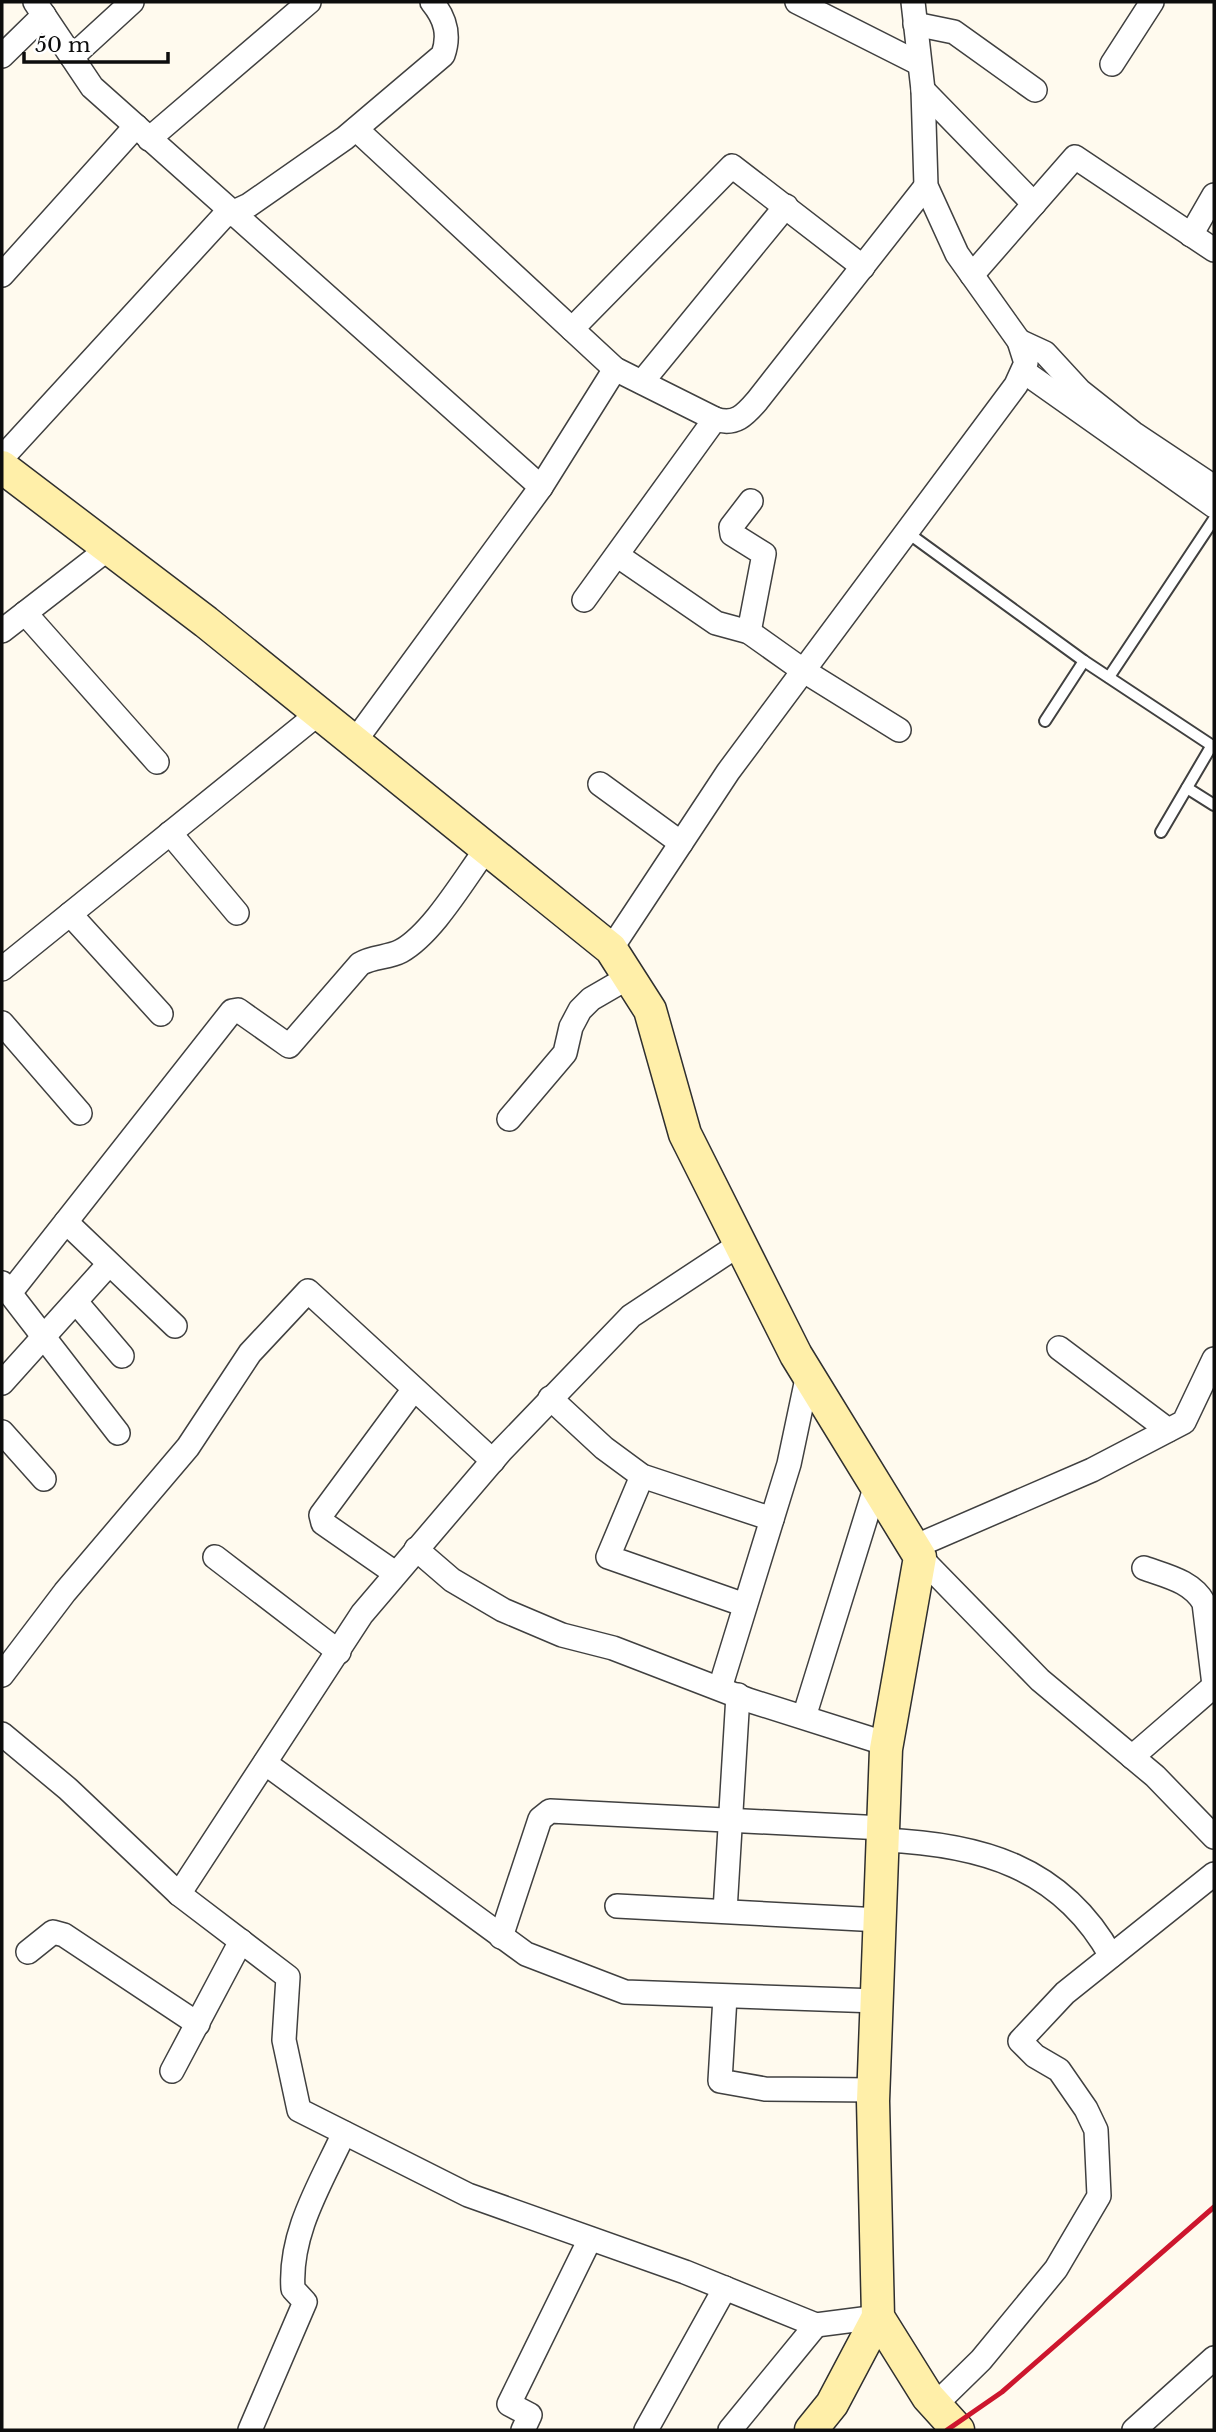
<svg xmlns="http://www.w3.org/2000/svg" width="1216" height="2432" font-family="'Libre Baskerville',serif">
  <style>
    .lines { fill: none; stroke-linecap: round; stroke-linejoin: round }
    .lane-casing { stroke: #404040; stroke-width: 14 }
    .street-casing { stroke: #404040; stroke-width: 26 }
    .secondary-casing { stroke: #2f2f2f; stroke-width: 35 }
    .lane { stroke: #fff; stroke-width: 10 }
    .street { stroke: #fff; stroke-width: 23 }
    .secondary { stroke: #ffefa9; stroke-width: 32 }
    .rail { stroke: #cd162d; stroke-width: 5 }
  </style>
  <rect width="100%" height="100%" fill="#fffaee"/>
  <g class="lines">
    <!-- lane casing -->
    <g class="lane-casing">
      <g id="lane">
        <path d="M908,533l176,128 130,86"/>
        <path d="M1109,677l105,-158"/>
        <path d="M1045,721l39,-60"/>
        <path d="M1187,788l27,17"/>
        <path d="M1161,832l51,-87"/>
      </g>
    </g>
    <!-- street casing -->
    <g class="street-casing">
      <g id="street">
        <path d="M35,2l57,85 449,400"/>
        <path d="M797,2l121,61"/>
        <path d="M915,24l39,8 81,58"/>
        <path d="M2,56l42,-41"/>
        <path d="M72,57l60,-55"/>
        <path d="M1112,64l40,-62"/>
        <path d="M923,90l111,114"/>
        <path d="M356,129l259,240 100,50c20,7 30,-4 42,-18l169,-215"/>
        <path d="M149,139l160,-137"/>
        <path d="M1191,235l23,-40"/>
        <path d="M2,275l134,-149"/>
        <path d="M972,275l103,-118 139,93"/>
        <path d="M572,329l160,-163 131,101"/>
        <path d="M1019,341l26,12 35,38 53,42 81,54"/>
        <path d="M1023,371l191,135"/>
        <path d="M642,382l144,-176"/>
        <path d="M2,458l221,-241 26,-12 96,-67 98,-83c7,-20 3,-36 -11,-53"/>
        <path d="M624,560l92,63 33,9 55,39 95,59"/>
        <path d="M584,600l131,-181"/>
        <path d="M25,613l132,149"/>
        <path d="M2,631l107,-83"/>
        <path d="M749,632l15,-78 -32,-20 -1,-7 20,-26"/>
        <path d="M355,741l186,-254 74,-118"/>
        <path d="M600,784l81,59"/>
        <path d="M170,833l67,80"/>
        <path d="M70,914l91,100"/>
        <path d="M611,949l117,-177 288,-387 10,-22 -7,-22 -62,-87 -31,-68 -3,-96 -10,-88"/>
        <path d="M2,969l317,-256"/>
        <path d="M2,1023l78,90"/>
        <path d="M509,1119l56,-66 6,-26 9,-17 11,-11 38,-22"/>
        <path d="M66,1222l109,104"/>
        <path d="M2,1283l116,150"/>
        <path d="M10,1293l222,-282 6,-1 51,36 71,-82c13,-8 28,-6 41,-13 32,-18 63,-72 86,-103"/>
        <path d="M76,1302l46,54"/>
        <path d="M1059,1348l109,82"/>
        <path d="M2,1383l107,-119"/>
        <path d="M550,1398l54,50 38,28 130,43"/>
        <path d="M2,1432l42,47"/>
        <path d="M642,1476l-34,81 137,48"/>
        <path d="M914,1547l178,-77 92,-48 30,-63"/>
        <path d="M416,1549l36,31 51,30 59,25 51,13 135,52 139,44"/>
        <path d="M215,1557l124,95"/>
        <path d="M920,1557l120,123 115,96 59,61"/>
        <path d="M1144,1568c22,8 48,13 60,35l10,82"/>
        <path d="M395,1573l-72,-50 -2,-8 93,-126"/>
        <path d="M2,1675l63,-83 123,-145 62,-94 58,-62 185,170"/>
        <path d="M720,1688l69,-224 19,-90"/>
        <path d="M804,1717l72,-232"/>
        <path d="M2,1734l66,55 111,105 109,83 -4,63 15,70 169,85 217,77 131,53 62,-8"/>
        <path d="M1132,1757l82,-71"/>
        <path d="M265,1763l261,191 99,38 252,9"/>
        <path d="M883,1840c96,4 178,26 228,116"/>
        <path d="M179,1894l183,-280 139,-163 130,-135 109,-72"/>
        <path d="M617,1906l263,14"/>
        <path d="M725,1911l13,-216"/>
        <path d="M501,1937l39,-118 10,-8 333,17"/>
        <path d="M28,1952l25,-20 11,3 134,89"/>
        <path d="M725,1997l-5,84 45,8 109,1"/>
        <path d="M172,2071l69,-130"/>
        <path d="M935,2405l46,-45 75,-91 43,-73 -3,-66 -10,-21 -27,-39 -24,-14 -15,-15 45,-48 149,-119"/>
        <path d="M250,2430l55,-128 -12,-13c-4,-56 28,-106 51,-156"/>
        <path d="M523,2430l7,-15 -21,-11 81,-165"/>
        <path d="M646,2430l79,-142"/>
        <path d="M730,2430l86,-105"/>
        <path d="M1134,2430l80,-72"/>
      </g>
    </g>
    <!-- secondary casing -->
    <g class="secondary-casing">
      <g id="secondary">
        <path d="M2,467l204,155 405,327 39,61 35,124 111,221 124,202 -34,192 -13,352 5,216 50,80 30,33"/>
        <path d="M811,2430l21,-26 46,-87"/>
      </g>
    </g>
    <!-- lane -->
    <use href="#lane" class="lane"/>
    <!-- street -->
    <use href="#street" class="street"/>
    <!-- secondary -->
    <use href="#secondary" class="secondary"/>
    <!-- rail -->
    <path class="rail" d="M947,2430l55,-38 212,-185"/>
  </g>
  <!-- border -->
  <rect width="1216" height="2432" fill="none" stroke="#0d0d0d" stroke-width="7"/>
  <!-- scale -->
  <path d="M24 52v10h144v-10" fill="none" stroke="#0d0d0d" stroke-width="3.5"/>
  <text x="35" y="52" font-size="21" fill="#0d0d0d" stroke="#ffffff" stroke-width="5" paint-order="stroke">50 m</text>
</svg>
